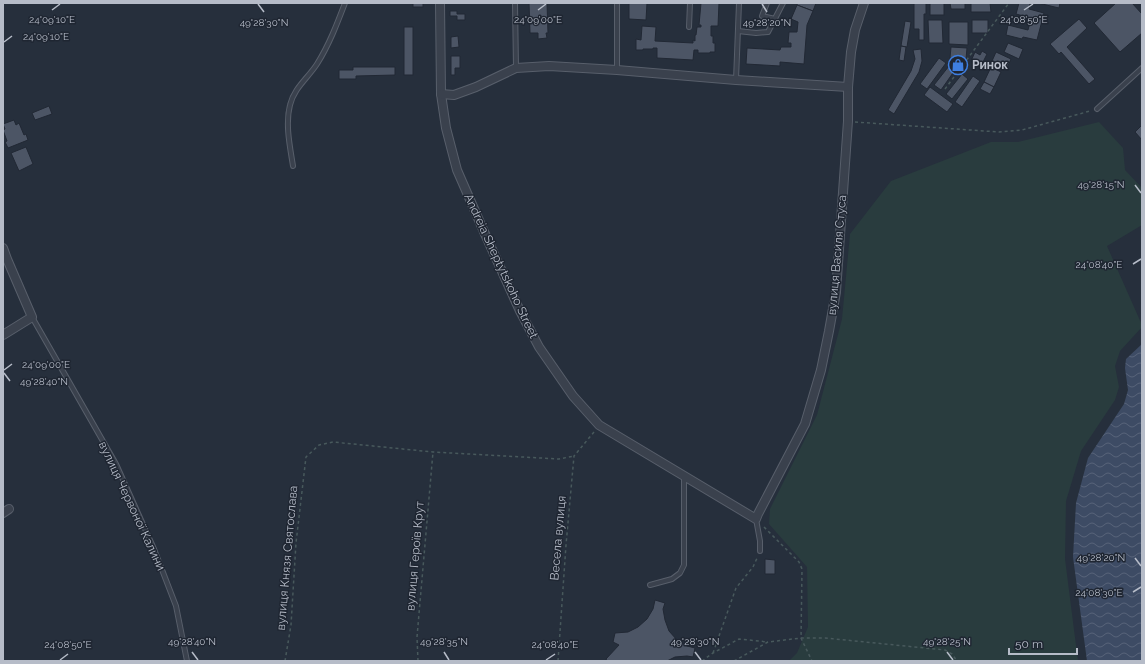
<svg xmlns="http://www.w3.org/2000/svg" width="1145" height="664" font-family="Raleway,sans-serif">
  <style>
    .garden { fill: #293c3e }
    .water { fill: url(#water-waves) }
    .building { fill: #4c5565; stroke: #212834 }
    .lines { fill: none; stroke-linecap: round; stroke-linejoin: round }
    .service-casing { stroke: #585f6b; stroke-width: 6 }
    .minor-casing { stroke: #585f6b; stroke-width: 10 }
    .path { stroke: #48595c; stroke-width: 1.5; stroke-dasharray: 3 3; stroke-linecap: butt }
    .service { stroke: #3a414d; stroke-width: 4 }
    .minor { stroke: #3a414d; stroke-width: 8 }
    .ticks { fill: none; stroke: #b6bcc8; stroke-width: 1.5 }
    .labels { text-anchor: middle; stroke-width: 3; stroke-linejoin: round; paint-order: stroke }
    .poi-label { font-size: 12px; font-weight: bold; fill: #b6bcc8; stroke: #1f2632; text-anchor: start }
    .street-label { font-size: 12px; fill: #b6bcc8; stroke: #1f2632 }
    .ticks-label { font-size: 10px; text-anchor: middle; fill: #b6bcc8; stroke: #1f2632; stroke-width: 3; stroke-linejoin: round; paint-order: stroke }
  </style>
  <defs>
    <pattern id="water-waves" width="16" height="10" patternUnits="userSpaceOnUse"><rect width="16" height="10" fill="#3d4b64"/><path d="M0 5q4-4 8 0t8 0" fill="none" stroke="#576379"/></pattern>
  </defs>
  <rect width="100%" height="100%" fill="#262f3c"/>
  <!-- garden -->
  <path class="garden" d="M1099,122l24,26 2,22 17,18v37l-35,21 35,79v2l-22,24 -5,15 4,21 -4,13 -34,51 -15,50 -1,58 13,102h-289l8,-8 11,-26 -1,-60 -38,-43 1,-15 47,-94 25,-96 8,-85 41,-53 100,-39h27z"/>
  <!-- water -->
  <path class="water" d="M1142,344v317h-55l-14,-104 3,-54 12,-45 36,-54 4,-14 -3,-22 1,-9z"/>
  <!-- building -->
  <g class="building">
    <rect x="413" y="3" width="10" height="4"/>
    <path d="M529,3h18l1,30h-2l1,5 -9,1v-6h-8z"/>
    <path d="M629,3h18l-1,17 -17,-1z"/>
    <path d="M701,3h18l-1,23h-7v10h2v7h2v9h-5v1h-12v-3h-4l-1,10 -36,-2v-10h-4v1h-10v1h-7v-11l5,1 1,-14 14,1 -1,14 38,2v-3l2,1v-6h1l1,-8h4v-2h-2z"/>
    <path d="M797,3h19l-3,8 -16,-6z"/>
    <path d="M914,3h12v11h-2v26h-5v-11h-5z"/>
    <rect x="930" y="3" width="14" height="12"/>
    <path d="M950,3h15v6h-14z"/>
    <path d="M971,3h19l1,9h-20z"/>
    <path d="M1019,3h11l-1,6 15,4 -7,27 -14,-3 -1,2 -16,-4 2,-10 20,5 3,-12 -15,-4z"/>
    <path d="M1038,3h22l-1,5z"/>
    <path d="M1116,3h16l10,11v19l-22,19 -26,-29z"/>
    <path d="M797,5l16,6 -6,14 -3,39 -24,-2v4l-34,-2 1,-16 33,2 1,-3h10v-4h-3l1,-11h8l1,-10 -7,-3z"/>
    <path d="M450,11h7v3h8v6h-8v-4h-7z"/>
    <path d="M1079,19l8,9 -20,19 28,32 -6,5 -28,-32 -2,2 -9,-10z"/>
    <path d="M928,20h14l1,23h-14z"/>
    <rect x="972" y="20" width="16" height="13"/>
    <path d="M905,21l6,1 -4,25 -6,-1z"/>
    <path d="M949,22h19v23l-19,-1z"/>
    <rect x="404" y="27" width="9" height="48"/>
    <path d="M458,36l1,11 -8,1v-11z"/>
    <path d="M1008,43l15,6 -4,10 -15,-7z"/>
    <path d="M901,46l5,1 -2,14 -5,-1z"/>
    <path d="M951,47l16,1 -1,11 -16,-1z"/>
    <path d="M921,49l1,12 -3,11 -25,42 -6,-4 23,-39 4,-12 -2,-9z"/>
    <path d="M982,51l5,3 -6,12 -10,-5 4,-9 5,3z"/>
    <path d="M996,52l15,7 -4,9 -15,-7z"/>
    <path d="M451,56h9v12h-5v7h-4z"/>
    <path d="M939,58l7,5 -19,26 -7,-5z"/>
    <path d="M949,66l6,4 -14,20 -7,-5z"/>
    <path d="M353,67h42v8l-39,1v3h-17v-9h14z"/>
    <path d="M991,67l10,5 -7,15 -10,-5z"/>
    <path d="M962,74l6,5 -16,20 -6,-5z"/>
    <path d="M973,76l7,5 -18,26 -7,-5z"/>
    <path d="M984,82l10,5 -4,7 -10,-5z"/>
    <path d="M930,87l23,17 -6,8 -23,-17z"/>
    <path d="M49,106l3,8 -17,6 -3,-7z"/>
    <path d="M14,120l2,5 3,-2 5,12 2,-1 2,6 -20,8 -3,-6 2,-1 -4,-11 2,-1 -2,-5z"/>
    <path d="M1142,125v15l-7,-8z"/>
    <path d="M26,147l7,17 -14,7 -8,-18z"/>
    <path d="M765,559l10,1v14h-10z"/>
    <path d="M655,600l10,3 -2,6 2,11 4,11 8,9 10,6 8,2 -2,9 -6,-1 -12,1 -8,4h-60l-1,-2 13,-14 -6,-3 2,-9 13,-1 10,-5 9,-8 6,-10z"/>
  </g>
  <g class="lines">
    <!-- service casing -->
    <g class="service-casing">
      <g id="service">
        <path d="M515,3l1,65"/>
        <path d="M617,3v67"/>
        <path d="M767,3l-5,13 13,3"/>
        <path d="M689,27l1,-24"/>
        <path d="M738,31l18,2 12,-1 15,-29"/>
        <path d="M736,80l3,-77"/>
        <path d="M1097,109l45,-41"/>
        <path d="M293,166c-3,-19 -8,-42 -3,-61 4,-17 18,-27 27,-41 12,-19 20,-40 28,-61"/>
        <path d="M32,317l84,147 38,85 22,57 11,55"/>
        <path d="M756,519l4,22v10"/>
        <path d="M650,585l22,-6 8,-6 4,-8v-88"/>
      </g>
    </g>
    <!-- minor casing -->
    <g class="minor-casing">
      <g id="minor">
        <path d="M440,3l1,91 5,34 11,42 28,64 35,77 19,36 34,49 26,29 157,94 2,-5 47,-90 16,-54 8,-39 7,-39 12,-171v-34l3,-35 4,-22 9,-27"/>
        <path d="M441,94l13,1 22,-8 40,-19 33,-2 68,4 119,10 112,7"/>
        <path d="M3,248l4,11 25,58 -29,18"/>
        <path d="M3,513l6,-4"/>
      </g>
    </g>
    <!-- path -->
    <g class="path">
      <path d="M945,89l64,-86"/>
      <path d="M855,122l144,10 23,-2 68,-19"/>
      <path d="M764,527l35,35 3,7 -1,69 11,23"/>
      <path d="M713,653l23,-65 17,-21 5,-11"/>
      <path d="M285,661l6,-36 5,-82 10,-86 13,-12 14,-3 100,10 126,7 15,-3"/>
      <path d="M418,661l-1,-24 16,-185"/>
      <path d="M558,661l8,-116 8,-89 20,-24"/>
      <path d="M702,661l11,-8 26,-14 29,3"/>
      <path d="M734,661l34,-19 33,-4h24l120,12 7,4 5,7"/>
    </g>
    <!-- service -->
    <use href="#service" class="service"/>
    <!-- minor -->
    <use href="#minor" class="minor"/>
  </g>
  <!-- ticks -->
  <path class="ticks" d="M258,4l6,8M762,4l5,8M52,10l8,-6M538,10l8,-6M1024,10l9,-6M4,42l8,-6M1135,185l6,8M1133,264l8,-5M4,370l8,-6M4,373l6,8M1135,558l6,8M1133,592l8,-5M192,652l6,8M444,652l5,8M695,652l6,8M947,652l6,8M60,660l8,-6M546,660l9,-6"/>
  <!-- icons -->
  <defs>
    <g id="shop-ring" transform="scale(1)"><circle r="9.5" fill="#1f2632" stroke="#3f7fe0" stroke-width="1.5"/><path d="M-5-2.5h2.3a2.7 3.5 0 0 1 5.4 0H5L5.5 6h-11ZM-1.5-2.5h3a1.5 2.3 0 0 0-3 0Z" fill="#3f7fe0"/></g>
  </defs>
  <g fill-rule="evenodd">
    <use href="#shop-ring" x="958" y="65"/>
  </g>
  <g class="labels">
    <!-- poi labels -->
    <g class="poi-label">
      <text x="972" y="69">Ринок</text>
    </g>
    <!-- street labels -->
    <g class="street-label">
      <text transform="translate(837 255) rotate(-85)" y="4">вулиця Василя Стуса</text>
      <text transform="translate(501 266) rotate(65)" y="4">Andreia Sheptytskoho Street</text>
      <text transform="translate(132 506) rotate(65)" y="4">вулиця Червоної Калини</text>
      <text transform="translate(558 538) rotate(-85)" y="4">Весела вулиця</text>
      <text transform="translate(415 556) rotate(-85)" y="4">вулиця Героїв Крут</text>
      <text transform="translate(287 558) rotate(-85)" y="4">вулиця Князя Святослава</text>
    </g>
  </g>
  <g class="ticks-label">
    <text x="52" y="23">24°09'10"E</text>
    <text x="538" y="23">24°09'00"E</text>
    <text x="1024" y="23">24°08'50"E</text>
    <text x="264" y="26">49°28'30"N</text>
    <text x="767" y="26">49°28'20"N</text>
    <text x="46" y="40">24°09'10"E</text>
    <text x="1101" y="188">49°28'15"N</text>
    <text x="1099" y="268">24°08'40"E</text>
    <text x="46" y="368">24°09'00"E</text>
    <text x="44" y="385">49°28'40"N</text>
    <text x="1101" y="561">49°28'20"N</text>
    <text x="1099" y="596">24°08'30"E</text>
    <text x="192" y="645">49°28'40"N</text>
    <text x="444" y="645">49°28'35"N</text>
    <text x="695" y="645">49°28'30"N</text>
    <text x="947" y="645">49°28'25"N</text>
    <text x="68" y="648">24°08'50"E</text>
    <text x="555" y="648">24°08'40"E</text>
  </g>
  <!-- border -->
  <rect width="1145" height="664" fill="none" stroke="#b6bcc8" stroke-width="8"/>
  <!-- scale -->
  <path d="M1009 648v6h68v-6" fill="none" stroke="#b6bcc8" stroke-width="2"/>
  <text x="1015" y="648" font-size="12" fill="#b6bcc8" stroke="#1f2632" stroke-width="3" paint-order="stroke">50 m</text>
</svg>
